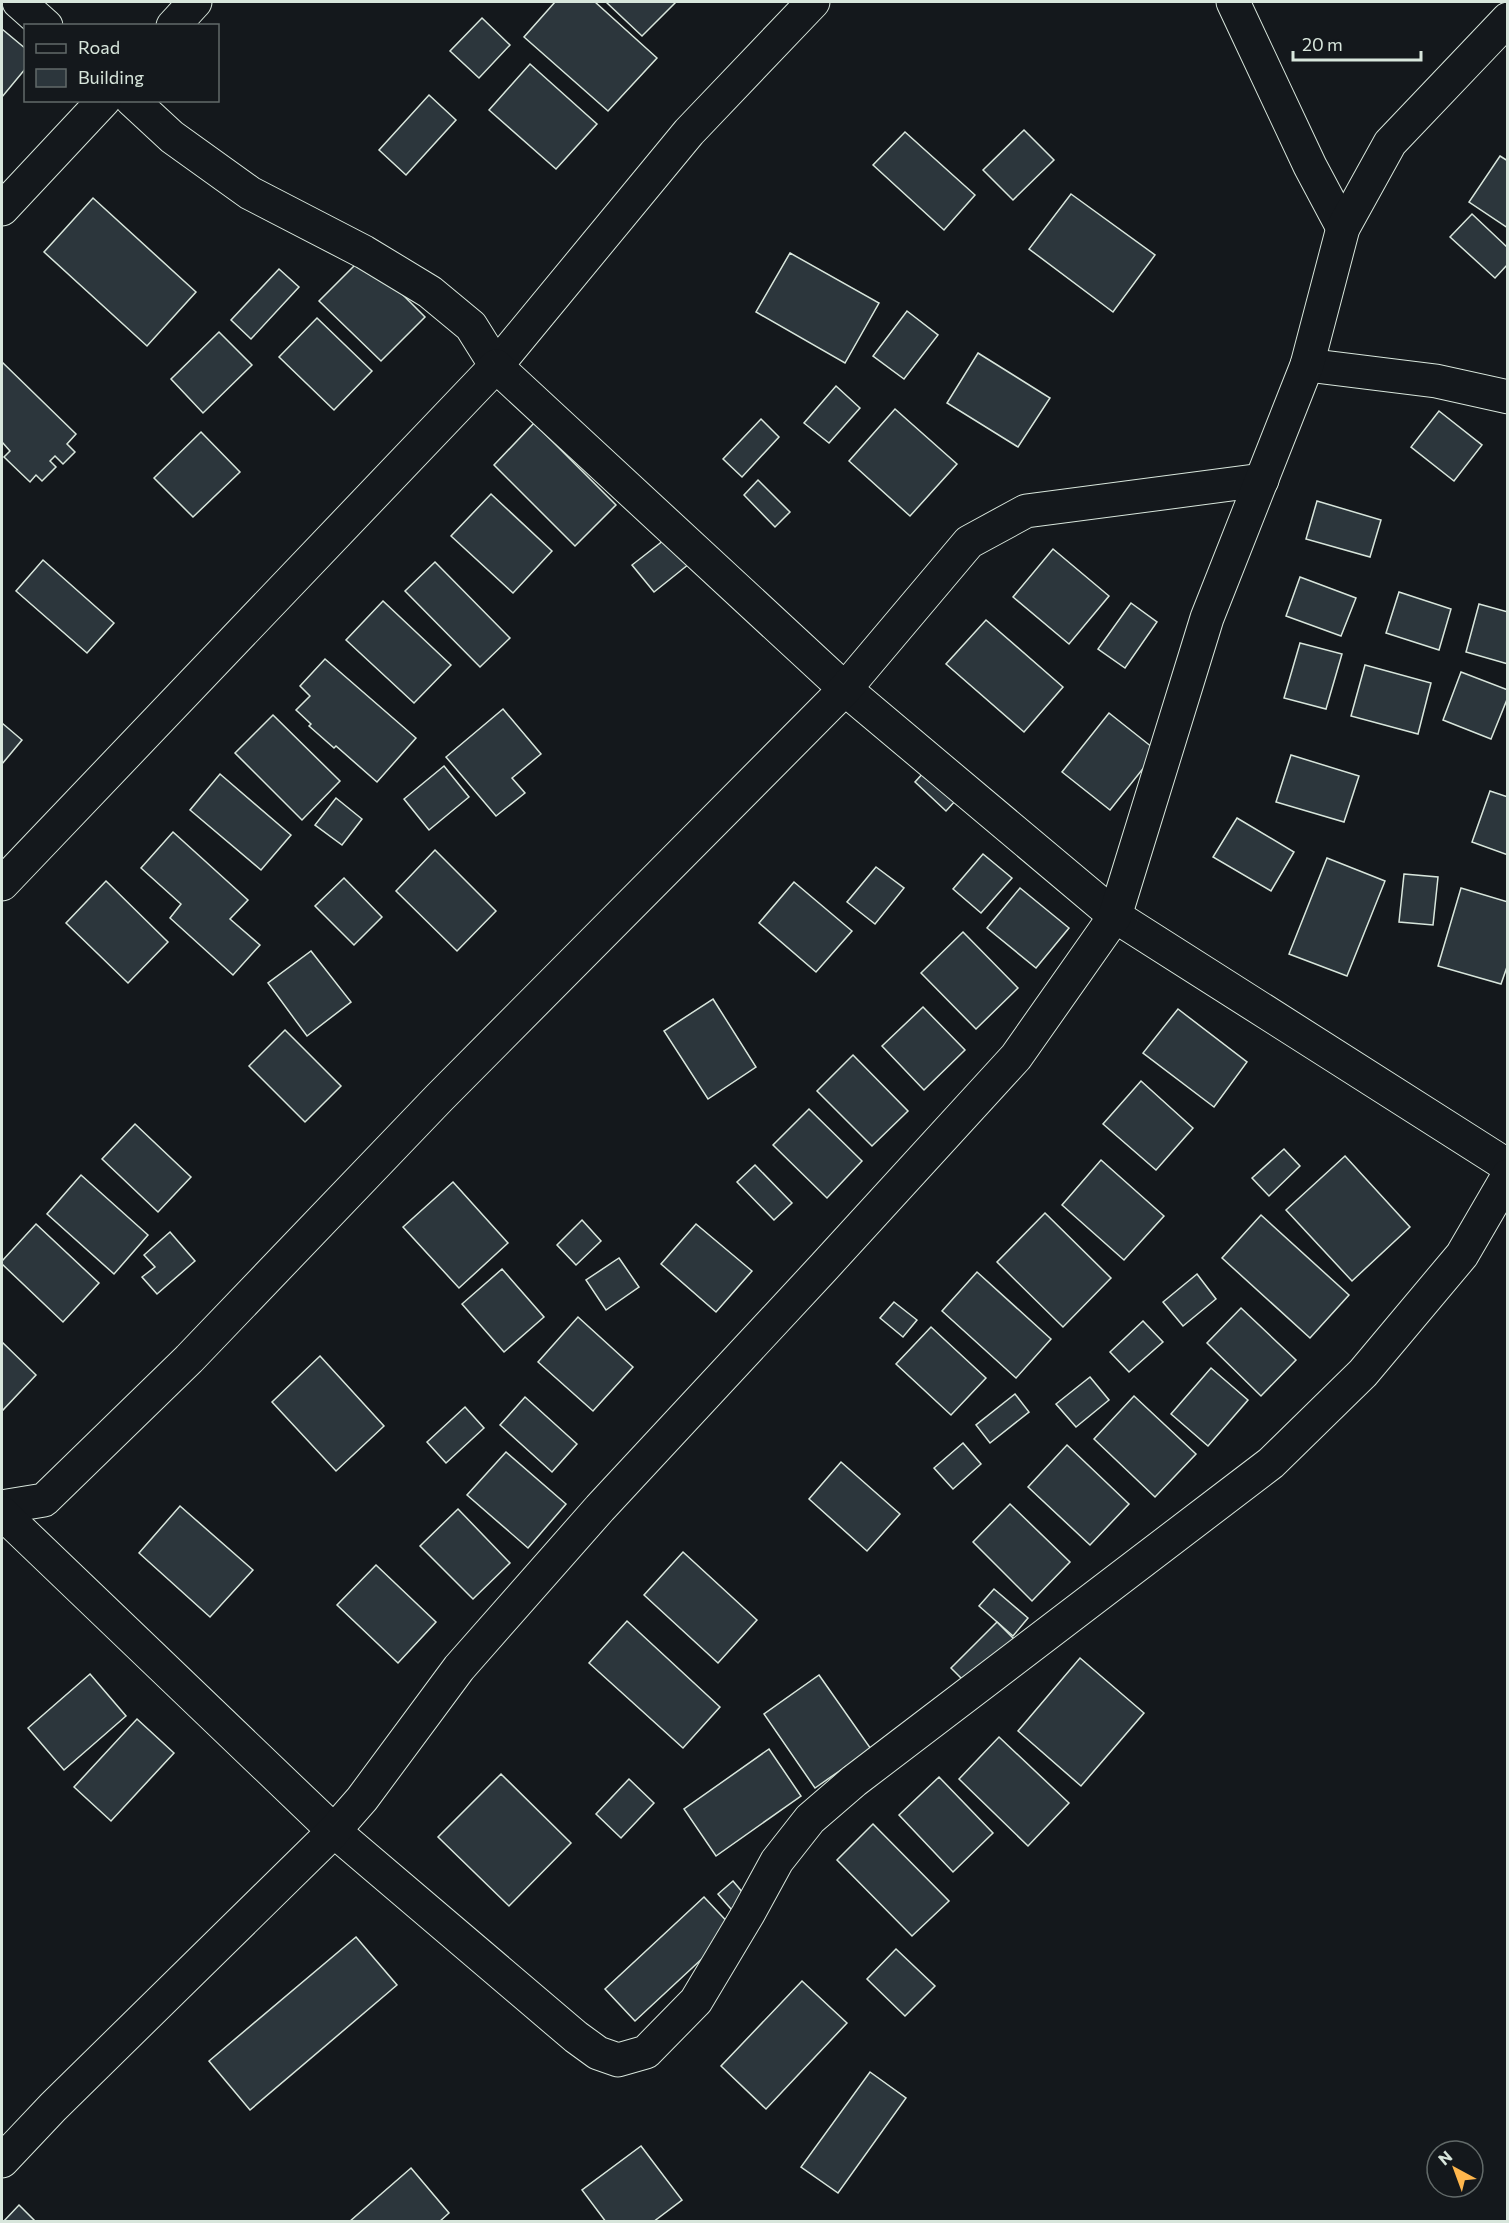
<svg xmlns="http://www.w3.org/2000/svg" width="1509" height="2223" font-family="Commissioner,sans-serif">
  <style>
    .building { fill: #2c363c; stroke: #d8e6dc; stroke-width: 1.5 }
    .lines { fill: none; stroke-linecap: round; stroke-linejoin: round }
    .street-casing { stroke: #d8e6dc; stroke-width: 35 }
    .street { stroke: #14181c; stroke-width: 33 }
  </style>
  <rect width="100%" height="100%" fill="#14181c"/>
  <!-- building -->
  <g class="building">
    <path d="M555,2h40l62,56 -49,53 -84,-74z"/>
    <path d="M606,2h70l-34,34z"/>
    <path d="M482,18l28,27 -31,33 -29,-27z"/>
    <path d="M2,29l24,20v19l-24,29z"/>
    <path d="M530,64l67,60 -41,45 -67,-59z"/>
    <path d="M429,95l27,25 -50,55 -27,-25z"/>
    <path d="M1024,130l30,30 -41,40 -30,-30z"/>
    <path d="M905,132l70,63 -31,35 -71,-65z"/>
    <path d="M1500,156l8,5v67l-39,-26z"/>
    <path d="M1071,194l84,61 -42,57 -84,-63z"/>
    <path d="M93,198l103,94 -49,54 -103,-94z"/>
    <path d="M1472,214l36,34v16l-13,14 -45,-41z"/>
    <path d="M790,253l89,50 -34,60 -89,-51z"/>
    <path d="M364,256l61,61 -44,44 -62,-60z"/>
    <path d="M279,269l20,18 -48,52 -20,-19z"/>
    <path d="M907,311l31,24 -34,44 -31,-23z"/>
    <path d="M317,318l55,53 -38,39 -55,-53z"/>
    <path d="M219,332l33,33 -49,48 -32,-34z"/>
    <path d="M978,353l72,45 -32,49 -71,-44z"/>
    <path d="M2,362l74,72 -9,10 8,8 -12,12 -8,-8 -5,5 6,6 -14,14 -6,-6 -6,7 -26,-25 6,-6 -8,-9z"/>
    <path d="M836,386l24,22 -31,35 -25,-20z"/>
    <path d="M895,409l62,55 -47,52 -61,-55z"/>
    <path d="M1439,411l43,34 -28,36 -43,-34z"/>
    <path d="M761,419l18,18 -37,40 -19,-18z"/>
    <path d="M534,423l82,82 -41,41 -81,-81z"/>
    <path d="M201,432l39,40 -47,45 -39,-39z"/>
    <path d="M758,480l32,32 -15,15 -31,-32z"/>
    <path d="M491,494l61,57 -39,42 -62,-57z"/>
    <path d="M1317,501l64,19 -11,37 -64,-18z"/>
    <path d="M673,533l21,27 -40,32 -22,-27z"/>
    <path d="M1053,549l56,47 -40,48 -56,-47z"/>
    <path d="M43,560l71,63 -27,30 -71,-62z"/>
    <path d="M435,562l75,76 -30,29 -75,-76z"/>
    <path d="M1300,577l56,21 -15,38 -55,-20z"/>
    <path d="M1399,592l52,17 -12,41 -53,-17z"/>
    <path d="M383,601l68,64 -37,38 -68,-63z"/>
    <path d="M1131,603l26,19 -32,46 -27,-19z"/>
    <path d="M1479,604l29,8v52l-42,-12z"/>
    <path d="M986,620l77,67 -39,45 -78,-68z"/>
    <path d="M1300,643l42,11 -16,55 -42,-11z"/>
    <path d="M325,659l91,79 -39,44 -41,-36 -2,2 -25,-22 2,-2 -15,-14 14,-14 -10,-10z"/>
    <path d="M1365,665l66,18 -13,51 -67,-18z"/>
    <path d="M1461,672l47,18v7l-17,42 -48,-19z"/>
    <path d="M503,709l38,45 -29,24 13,15 -29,23 -50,-59z"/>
    <path d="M1109,713l48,38 -47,59 -48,-38z"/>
    <path d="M273,715l67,66 -38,39 -67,-67z"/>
    <path d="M2,723l20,17 -20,24z"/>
    <path d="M1291,755l68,21 -15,46 -68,-20z"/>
    <path d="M935,760l31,29 -20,22 -31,-29z"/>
    <path d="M444,766l25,31 -40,33 -25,-31z"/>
    <path d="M220,774l71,61 -30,35 -71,-60z"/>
    <path d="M1490,791l18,6v58l-36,-13z"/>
    <path d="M336,798l26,21 -20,26 -27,-20z"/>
    <path d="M1237,818l57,34 -23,39 -58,-34z"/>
    <path d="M173,832l75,68 -18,19 30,26 -27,30 -63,-57 11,-14 -40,-36z"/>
    <path d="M435,850l61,61 -39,40 -61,-60z"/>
    <path d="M983,854l29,24 -31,35 -28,-24z"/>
    <path d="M1327,858l58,23 -38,95 -58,-22z"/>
    <path d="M876,867l28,21 -29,36 -28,-22z"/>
    <path d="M1404,874l34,3 -5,48 -34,-3z"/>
    <path d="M344,878l38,39 -28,28 -39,-39z"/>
    <path d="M106,881l62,61 -40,41 -62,-60z"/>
    <path d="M794,882l58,49 -36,41 -57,-49z"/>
    <path d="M1020,888l49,40 -33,40 -49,-40z"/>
    <path d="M1461,888l47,14v62l-7,20 -63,-18z"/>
    <path d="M963,932l55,56 -42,41 -55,-56z"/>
    <path d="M311,951l40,51 -44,34 -39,-53z"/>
    <path d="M713,999l43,68 -48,32 -44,-68z"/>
    <path d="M923,1007l42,43 -41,40 -42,-44z"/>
    <path d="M1178,1009l69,53 -33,45 -71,-54z"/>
    <path d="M285,1030l56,56 -36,36 -56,-56z"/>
    <path d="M853,1055l55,56 -36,35 -55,-55z"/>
    <path d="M1141,1081l52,47 -37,42 -53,-46z"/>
    <path d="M809,1109l53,52 -35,37 -54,-53z"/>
    <path d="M135,1124l56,53 -33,35 -56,-53z"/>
    <path d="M1284,1149l16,17 -31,30 -17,-18z"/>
    <path d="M1345,1156l65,71 -58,54 -66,-71z"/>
    <path d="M1101,1160l63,56 -40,44 -62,-55z"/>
    <path d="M755,1165l37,38 -18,17 -37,-38z"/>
    <path d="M81,1175l67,60 -34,39 -67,-60z"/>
    <path d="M453,1182l55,61 -49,45 -56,-61z"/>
    <path d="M1045,1213l66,65 -48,49 -66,-65z"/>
    <path d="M1261,1215l88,80 -39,43 -88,-80z"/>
    <path d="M582,1220l19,21 -25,24 -19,-20z"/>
    <path d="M36,1224l63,59 -36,39 -61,-58v-3z"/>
    <path d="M696,1224l56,47 -36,41 -55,-48z"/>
    <path d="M170,1232l25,29 -38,33 -15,-17 13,-10 -11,-12z"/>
    <path d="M619,1258l20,29 -33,23 -20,-30z"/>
    <path d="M502,1269l42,48 -40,35 -42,-48z"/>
    <path d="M977,1272l74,67 -35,39 -74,-67z"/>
    <path d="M1197,1274l19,25 -33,27 -20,-24z"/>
    <path d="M894,1302l23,18 -14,17 -23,-19z"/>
    <path d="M1241,1308l55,52 -35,36 -54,-53z"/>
    <path d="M578,1317l55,50 -40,44 -55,-49z"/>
    <path d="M1143,1321l20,21 -34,30 -19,-20z"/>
    <path d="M931,1327l55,51 -35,37 -55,-51z"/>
    <path d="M2,1342l34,33 -34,36z"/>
    <path d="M320,1356l64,70 -48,45 -64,-69z"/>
    <path d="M1211,1368l37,32 -40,46 -37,-32z"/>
    <path d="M1090,1377l19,23 -33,27 -20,-23z"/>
    <path d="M1015,1394l14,18 -39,31 -14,-18z"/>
    <path d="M1134,1396l62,58 -41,43 -61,-58z"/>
    <path d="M525,1397l52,47 -25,28 -52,-47z"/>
    <path d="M465,1407l19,21 -38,35 -19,-21z"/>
    <path d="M963,1443l18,21 -28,25 -19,-21z"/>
    <path d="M1067,1445l62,59 -39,41 -62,-58z"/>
    <path d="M506,1452l60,52 -38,44 -61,-53z"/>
    <path d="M841,1462l59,52 -33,37 -58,-52z"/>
    <path d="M1010,1504l60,58 -38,39 -59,-59z"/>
    <path d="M180,1506l73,64 -43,47 -71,-64z"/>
    <path d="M458,1509l52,54 -37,36 -53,-53z"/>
    <path d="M683,1552l74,68 -39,43 -74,-68z"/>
    <path d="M376,1565l60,57 -38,41 -61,-58z"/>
    <path d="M994,1589l34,29 -15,18 -34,-30z"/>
    <path d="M627,1621l93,86 -37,41 -94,-85z"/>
    <path d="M997,1622l24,24 -46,46 -24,-24z"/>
    <path d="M1080,1658l64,55 -63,73 -63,-55z"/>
    <path d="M90,1674l36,42 -62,54 -36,-42z"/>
    <path d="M819,1675l52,74 -56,39 -51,-74z"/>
    <path d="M137,1719l37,34 -63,68 -37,-34z"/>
    <path d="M999,1737l70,66 -41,43 -69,-67z"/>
    <path d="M769,1749l32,47 -85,60 -32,-47z"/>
    <path d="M501,1774l70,69 -62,63 -71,-69z"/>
    <path d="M939,1777l54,56 -40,39 -54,-57z"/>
    <path d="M629,1779l25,24 -33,35 -25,-24z"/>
    <path d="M873,1824l76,77 -37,35 -75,-76z"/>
    <path d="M733,1881l26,31 -15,12 -26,-30z"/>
    <path d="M704,1897l30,32 -99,92 -30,-32z"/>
    <path d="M356,1937l41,48 -147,125 -41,-49z"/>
    <path d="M896,1949l39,37 -30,30 -38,-37z"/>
    <path d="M802,1981l45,42 -81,86 -45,-43z"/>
    <path d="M870,2072l36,26 -68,95 -37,-26z"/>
    <path d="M641,2146l41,54 -29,22h-47l-24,-32z"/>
    <path d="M411,2168l38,45 -10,9h-90z"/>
    <path d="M19,2205l17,17h-33z"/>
  </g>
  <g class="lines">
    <!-- street casing -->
    <g class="street-casing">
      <g id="street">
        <path d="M19,2l27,24"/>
        <path d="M1233,2l77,164 33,62"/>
        <path d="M173,26l22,-24"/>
        <path d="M132,100l40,37 78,56 114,59 66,40 41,34 25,40 193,-234 124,-130"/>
        <path d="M2,209l102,-109"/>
        <path d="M1307,365l129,16 72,16"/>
        <path d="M2,884l494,-518 349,323 270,227 393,250"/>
        <path d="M2,1507l42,-7 145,-141 250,-261 406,-409 124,-147 57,-31 236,-31"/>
        <path d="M2,1513l332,318 242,206 22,16 20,7 28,-8 50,-51 52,-87 29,-53 33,-42 44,-38 417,-318 92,-90 99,-118 46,-79"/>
        <path d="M2,2161l51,-54 281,-276 28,-32 97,-131 141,-160 223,-240 193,-211 99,-141 92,-298 100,-253 36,-137 47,-85 118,-124"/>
      </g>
    </g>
    <!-- street -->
    <use href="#street" class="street"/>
  </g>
  <!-- border -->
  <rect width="1509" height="2223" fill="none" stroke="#d8e6dc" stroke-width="6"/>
  <!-- legend -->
  <rect x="24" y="24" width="195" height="78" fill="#14181c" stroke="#626a69" stroke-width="1.5"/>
  <rect x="36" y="44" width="30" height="9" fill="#14181c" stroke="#626a69" stroke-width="1.5"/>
  <text x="78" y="54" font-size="18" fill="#d8e6dc">Road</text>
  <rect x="36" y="69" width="30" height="18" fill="#2c363c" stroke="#626a69" stroke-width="1.5"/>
  <text x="78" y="84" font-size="18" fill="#d8e6dc">Building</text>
  <!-- north arrow -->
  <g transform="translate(1455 2169) rotate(319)"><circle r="28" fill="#14181c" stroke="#626a69" stroke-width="1.5"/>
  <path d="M0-4.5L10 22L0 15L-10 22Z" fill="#ffb74d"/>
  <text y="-9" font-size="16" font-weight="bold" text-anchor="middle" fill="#d8e6dc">N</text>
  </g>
  <!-- scale -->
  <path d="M1293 51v9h128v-9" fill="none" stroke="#d8e6dc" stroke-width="3"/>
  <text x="1302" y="51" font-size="18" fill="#d8e6dc" stroke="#14181c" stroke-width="4.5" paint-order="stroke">20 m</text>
</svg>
